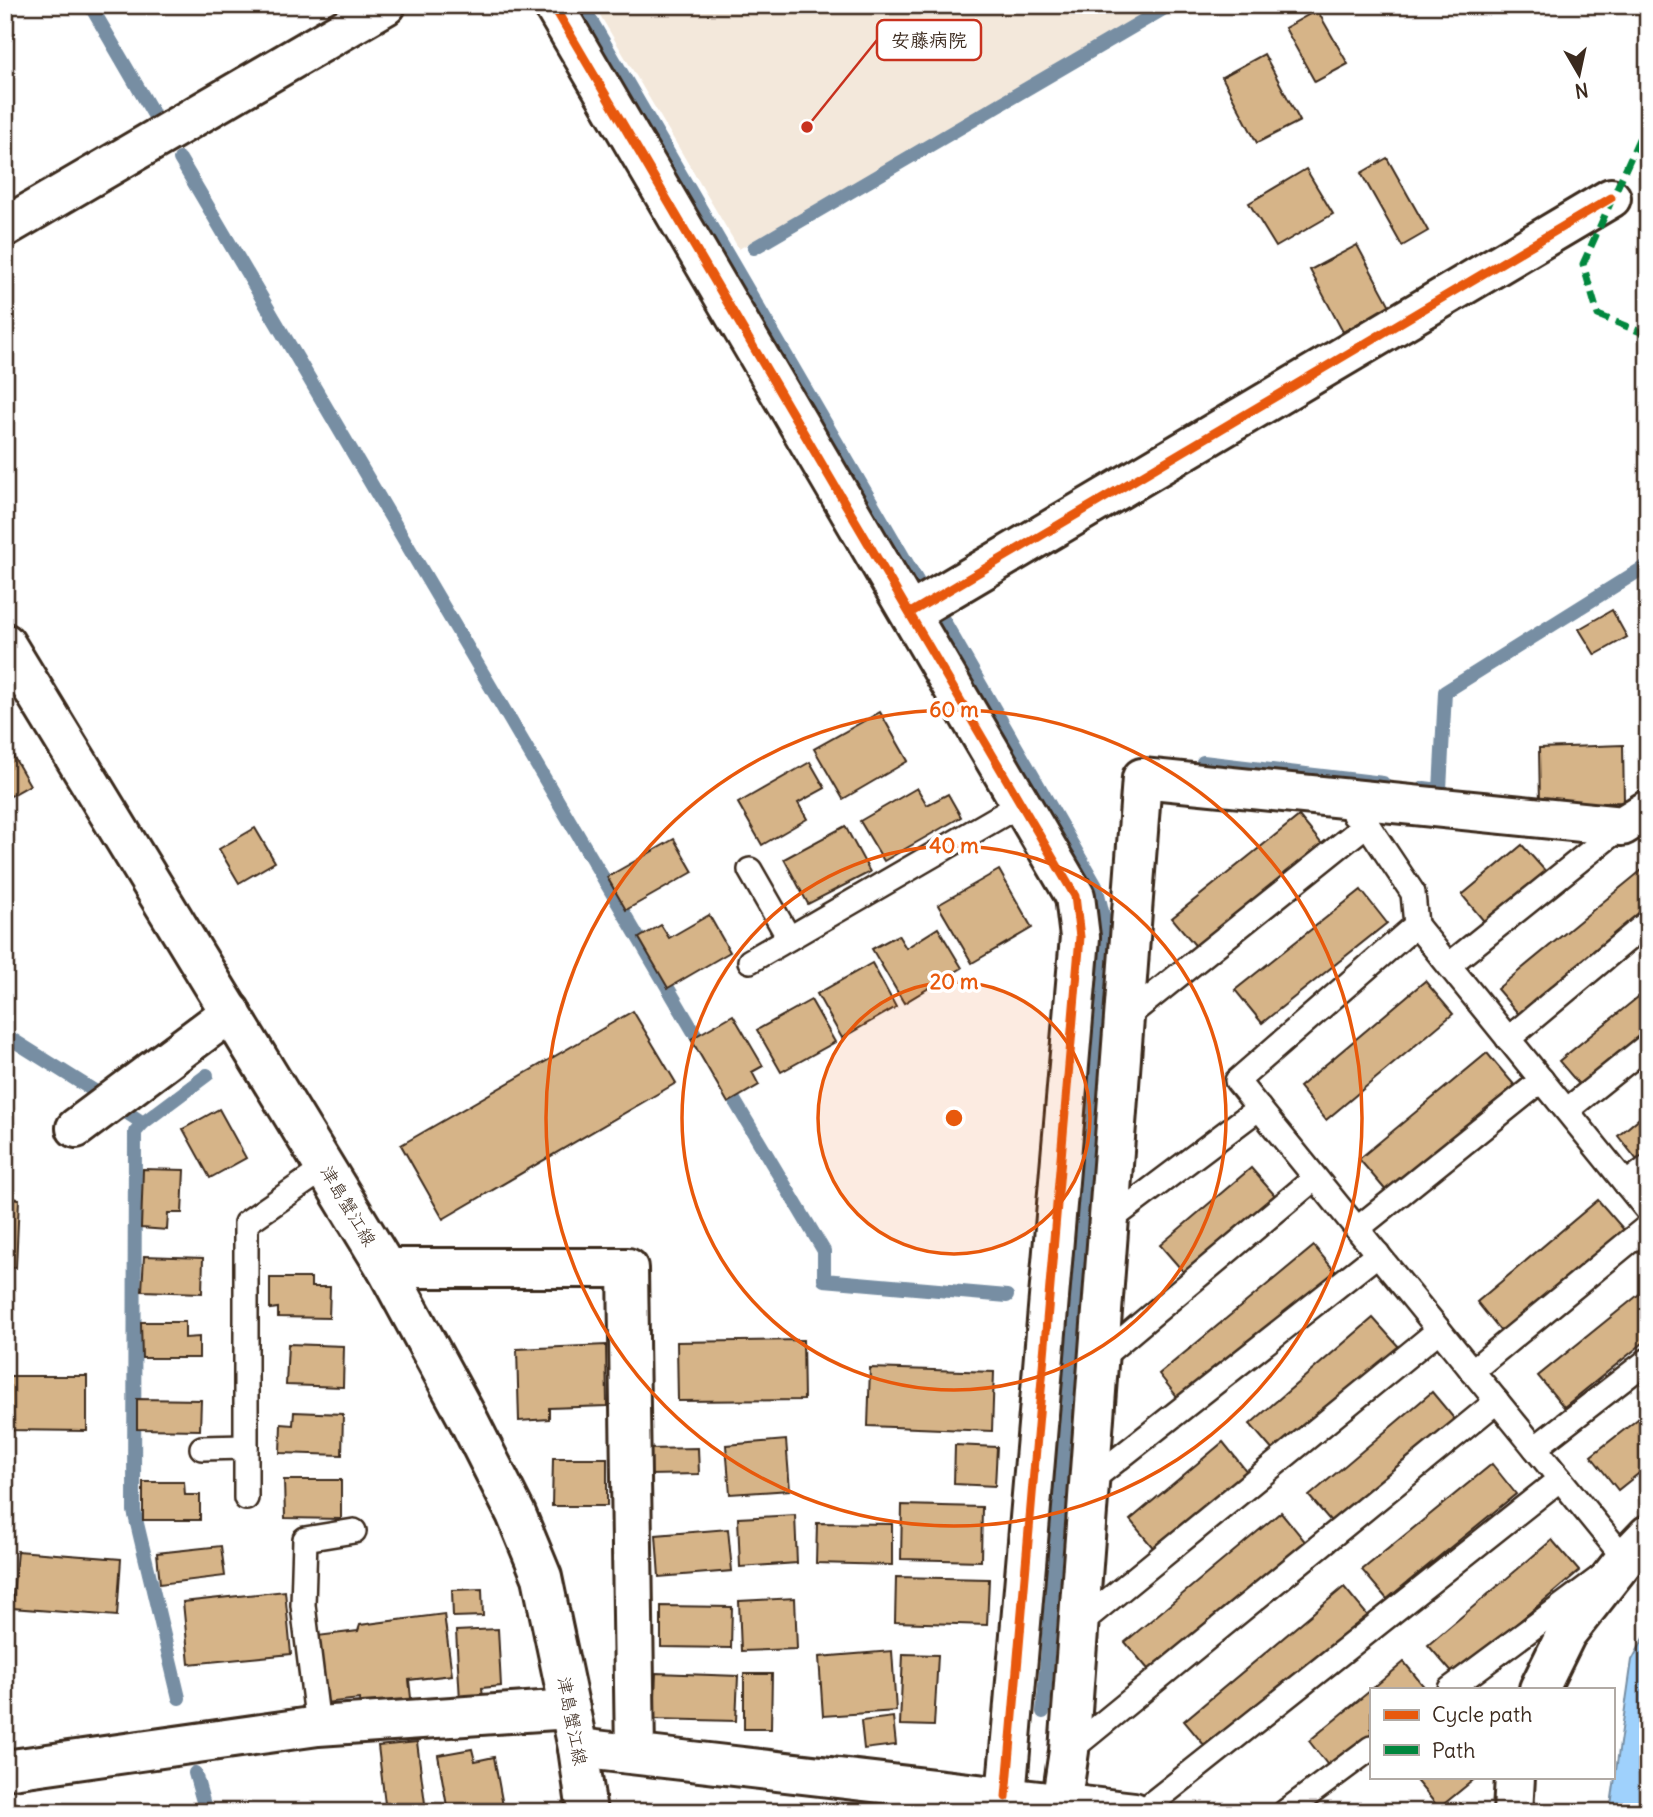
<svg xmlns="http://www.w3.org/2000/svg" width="1653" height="1817" font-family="Delius,'Klee One',sans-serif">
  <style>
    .built { fill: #f3e8db }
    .water { fill: #9fd1fc; stroke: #778ea3; stroke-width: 2 }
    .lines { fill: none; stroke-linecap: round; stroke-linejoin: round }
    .stream { stroke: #778ea3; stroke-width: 14 }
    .building { fill: #d6b488; stroke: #3b2a1e; stroke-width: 2 }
    .lane-casing { stroke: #3b2a1e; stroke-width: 28 }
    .street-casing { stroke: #3b2a1e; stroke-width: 44 }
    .secondary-casing { stroke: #3b2a1e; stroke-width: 44 }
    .lane { stroke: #fff; stroke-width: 23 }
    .street { stroke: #fff; stroke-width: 38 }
    .secondary { stroke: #fff; stroke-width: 38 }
    .quiet { stroke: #00873e; stroke-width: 7; stroke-dasharray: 14 7; stroke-linecap: butt }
    .cycleway-casing { stroke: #fff; stroke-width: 13 }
    .cycleway { stroke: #e8590c; stroke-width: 9 }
    .ring { fill: none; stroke: #e8590c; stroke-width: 3.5 }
    .labels { text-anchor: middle; stroke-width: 7; stroke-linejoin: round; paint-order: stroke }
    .street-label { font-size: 18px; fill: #3b2a1e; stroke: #fff }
    .centre { fill: #e8590c; stroke: #fff; stroke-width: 3.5 }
    .ring-label { font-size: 21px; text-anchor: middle; font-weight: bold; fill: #e8590c; stroke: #fff; stroke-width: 7; stroke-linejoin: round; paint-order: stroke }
    .leader { fill: none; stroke: #c8321e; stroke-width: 2.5 }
    .callout-dot { fill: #c8321e; stroke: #fff; stroke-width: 2.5 }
    .callout { fill: #fff; stroke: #c8321e; stroke-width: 2.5 }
    .callout-label { font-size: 19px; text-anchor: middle; font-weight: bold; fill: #3b2a1e }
  </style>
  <rect width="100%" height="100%" fill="#fff"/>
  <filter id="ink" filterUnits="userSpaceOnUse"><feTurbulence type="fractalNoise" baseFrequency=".0143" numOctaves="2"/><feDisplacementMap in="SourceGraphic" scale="14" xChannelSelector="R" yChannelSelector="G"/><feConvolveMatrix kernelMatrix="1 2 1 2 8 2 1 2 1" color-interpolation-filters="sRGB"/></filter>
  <g filter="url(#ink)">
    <!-- built -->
    <path class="built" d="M594,5h563l-418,244z"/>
    <!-- water -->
    <path class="water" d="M1648,1631v181h-38l22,-152z"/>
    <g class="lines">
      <!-- stream -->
      <g class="stream">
        <path d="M90,5l64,110"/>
        <path d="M582,5l337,579"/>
        <path d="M180,159l525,892"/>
        <path d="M754,248l416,-243"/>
        <path d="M941,616l155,270 8,33 -61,793"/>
        <path d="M1203,762l180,21"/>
        <path d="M1424,788l16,2 5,-98 203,-127"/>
        <path d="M5,1035l91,57"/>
        <path d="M724,1083l100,168v29l183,16"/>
        <path d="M126,1112l17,11 64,-48"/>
        <path d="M143,1123l-8,9 -1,379 45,187"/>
        <path d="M195,1773l11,39"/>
      </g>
    </g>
    <!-- building -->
    <g class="building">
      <path d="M1317,10l31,54 -33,18 -30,-54z"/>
      <path d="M1264,54l36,67 -43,22 -35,-66z"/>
      <path d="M1387,158l41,73 -26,15 -41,-73z"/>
      <path d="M1306,169l27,45 -57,33 -27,-44z"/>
      <path d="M1357,245l33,61 -47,26 -33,-62z"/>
      <path d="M1612,610l15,27 -32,18 -16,-26z"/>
      <path d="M880,712l28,49 -65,38 -29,-50z"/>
      <path d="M5,742l25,43 -25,14z"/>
      <path d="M1623,745l1,57 -84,3 -1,-57z"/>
      <path d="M810,762l15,26 -27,15 9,16 -45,26 -24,-42z"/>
      <path d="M917,788l10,17 21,-11 13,23 -77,44 -24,-40z"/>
      <path d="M1299,816l27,33 -127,101 -27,-32z"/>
      <path d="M845,826l25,46 -62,32 -24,-45z"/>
      <path d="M255,828l20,34 -36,21 -20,-34z"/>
      <path d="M674,839l19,33 -67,38 -19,-33z"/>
      <path d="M1522,845l26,29 -60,52 -26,-31z"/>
      <path d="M1648,865v52l-125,102 -26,-30z"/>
      <path d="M999,870l33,58 -60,35 -34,-58z"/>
      <path d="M1361,890l26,33 -125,100 -27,-33z"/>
      <path d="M709,915l21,37 -62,36 -29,-50 22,-13 8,13z"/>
      <path d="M938,928l24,40 -58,35 -32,-54 26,-14 8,13z"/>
      <path d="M872,963l24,44 -54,31 -25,-44z"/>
      <path d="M1425,981l28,33 -127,106 -27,-33z"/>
      <path d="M1648,989v48l-65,52 -24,-28z"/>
      <path d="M811,1000l24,42 -54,30 -24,-42z"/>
      <path d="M633,1011l43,72 -233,136 -42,-74z"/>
      <path d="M733,1015l30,51 -11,6 7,13 -31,18 -37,-64z"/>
      <path d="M1487,1053l29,34 -128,106 -29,-34z"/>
      <path d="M219,1109l27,49 -36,20 -27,-49z"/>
      <path d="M1648,1111v48l-7,6 -23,-29z"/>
      <path d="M1251,1168l27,31 -91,77 -27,-31z"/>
      <path d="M143,1169l41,1 -2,43h-14l-1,17 -26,-2z"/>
      <path d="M5,1198l14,1 -3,69 -11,-1z"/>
      <path d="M1598,1200l27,31 -123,102 -25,-31z"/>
      <path d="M1314,1246l25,30 -156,128 -24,-30z"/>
      <path d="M144,1256l59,2 -1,35 -60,-2z"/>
      <path d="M270,1278h41v9h19l-1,31 -51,-1v-9l-8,1z"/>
      <path d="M1648,1287v52l-84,68 -26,-31z"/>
      <path d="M1373,1318l26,29 -125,105 -24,-28z"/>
      <path d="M141,1322h44v16l14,-1v21h-57z"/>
      <path d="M803,1340l1,60 -126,1 -1,-59z"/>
      <path d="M288,1344l56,2 -1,41 -57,-2z"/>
      <path d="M606,1345l1,61 -58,2v11l-30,2 -2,-72z"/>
      <path d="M870,1368l124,4 -2,59 -124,-5z"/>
      <path d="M5,1376h82v55l-82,-1z"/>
      <path d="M1432,1392l25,30 -122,104 -26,-30z"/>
      <path d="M137,1399l64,1 -1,30 -63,-1z"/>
      <path d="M1648,1411v55l-30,24 -27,-34z"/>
      <path d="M294,1412l49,2 -1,41 -62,-2 1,-29 12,1z"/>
      <path d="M786,1440l4,50 -60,4 -4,-49z"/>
      <path d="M1223,1442l25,31 -93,77 -25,-30z"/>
      <path d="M955,1445l42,2 -2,39 -41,-2z"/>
      <path d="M698,1448l1,26 -51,1 -1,-26z"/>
      <path d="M553,1458h54v48h-55z"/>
      <path d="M1492,1464l24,30 -129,105 -25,-29z"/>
      <path d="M284,1480h57v39l-56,-1z"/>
      <path d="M143,1482h41l1,13h15v25h-57z"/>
      <path d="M902,1505l80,2 -1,54 -80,-2z"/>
      <path d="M1281,1512l27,33 -155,130 -28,-33z"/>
      <path d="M795,1515l2,48 -57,4 -2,-49z"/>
      <path d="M817,1523l75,1v41l-76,-2z"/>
      <path d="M728,1529l4,42 -73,6 -3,-42z"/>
      <path d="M1552,1540l27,31 -124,105 -27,-31z"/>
      <path d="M221,1546l4,30 -65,8 -3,-31z"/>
      <path d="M17,1551l104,8 -4,57 -105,-8z"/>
      <path d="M896,1577l93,2 -2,46 -92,-3z"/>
      <path d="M1344,1587l25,30 -160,134 -25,-30z"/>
      <path d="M482,1589l1,27 -30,1 -1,-27z"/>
      <path d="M285,1591l6,63 -102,10 -6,-62z"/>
      <path d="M795,1598l2,51 -56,2 -2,-50z"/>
      <path d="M661,1606l71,1 -1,41 -70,-1z"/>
      <path d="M444,1614l8,61 -43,5 3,27 -51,6 -2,-14 -34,4 -8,-67 41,-5 2,-6z"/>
      <path d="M498,1629l3,57 -19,2 1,11 -23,1 -4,-69z"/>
      <path d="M892,1651l4,60 -73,5 -4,-59z"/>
      <path d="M903,1654l35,1 -4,71 -34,-1z"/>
      <path d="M1404,1662l22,27h-54z"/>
      <path d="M656,1673l82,3 -2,45 -82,-2z"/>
      <path d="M744,1674h28l-1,55h-27z"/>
      <path d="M1371,1690v52l-37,31 -25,-32z"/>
      <path d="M893,1717l3,28 -32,4 -3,-28z"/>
      <path d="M5,1718h4l3,40h-7z"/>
      <path d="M417,1742l9,69 -40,1 -8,-66z"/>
      <path d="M472,1749l3,12 19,-4 9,49 -32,6h-23l-10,-57z"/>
      <path d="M1413,1777h64l-38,31z"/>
    </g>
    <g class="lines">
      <!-- lane casing -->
      <g class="lane-casing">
        <g id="lane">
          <path d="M1354,815l13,9 46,69 3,32"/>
          <path d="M750,870l39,68"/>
          <path d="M750,961l271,-157"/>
          <path d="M1449,965l173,-139"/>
          <path d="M1124,1019l243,-195"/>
          <path d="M1508,1039l140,-117"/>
          <path d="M1567,1110l81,-65"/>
          <path d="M1626,1184l22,-17"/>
          <path d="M1109,1221l150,-113"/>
          <path d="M1357,1229l185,-149"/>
          <path d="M1097,1361l218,-183"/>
          <path d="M1472,1371l176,-145"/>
          <path d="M202,1448l44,-1"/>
          <path d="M1535,1448l113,-88"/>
          <path d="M1089,1482l289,-228"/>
          <path d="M246,1498v-275l79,-55"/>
          <path d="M1078,1625l361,-295"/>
          <path d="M1450,1689l175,-130 -388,-478 179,-156 232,286"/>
          <path d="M318,1726l-15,-121 2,-66 49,-8"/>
          <path d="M1069,1751l428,-350"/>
          <path d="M1141,1812l419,-333"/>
          <path d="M1285,1812l86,-64"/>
        </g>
      </g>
      <!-- street casing -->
      <g class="street-casing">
        <g id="street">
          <path d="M553,5l522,891 5,41 -74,860"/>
          <path d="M5,227l381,-222"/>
          <path d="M910,613l701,-415"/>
          <path d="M76,1128l155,-116"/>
          <path d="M386,1268h242l7,486"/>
          <path d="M1539,1689l27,-55 59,-75 23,-24"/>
          <path d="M5,1770l313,-44 252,-17"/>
          <path d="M1060,1812l9,-61 73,-973 480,48 26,-16"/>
          <path d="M1513,1812l2,-35"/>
        </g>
      </g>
      <!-- secondary casing -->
      <g class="secondary-casing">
        <g id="secondary">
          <path d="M5,643l381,625 83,153 47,93 26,63 36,171 9,64"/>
          <path d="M578,1748l556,64"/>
        </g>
      </g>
      <!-- lane -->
      <use href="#lane" class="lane"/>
      <!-- street -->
      <use href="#street" class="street"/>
      <!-- secondary -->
      <use href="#secondary" class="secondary"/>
      <!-- quiet -->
      <path class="quiet" d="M1648,119l-65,145 15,51 50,20"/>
      <!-- cycleway casing -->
      <g class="cycleway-casing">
        <g id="cycleway">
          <path d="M553,5l522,891 5,41 -74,860"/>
          <path d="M910,613l701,-415"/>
        </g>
      </g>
      <!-- cycleway -->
      <use href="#cycleway" class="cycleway"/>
    </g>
  </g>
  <!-- distance rings -->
  <circle cx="954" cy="1118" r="136" fill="#e8590c" fill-opacity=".12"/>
  <g class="ring">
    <circle cx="954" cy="1118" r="136"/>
    <circle cx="954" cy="1118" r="272"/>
    <circle cx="954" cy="1118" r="408"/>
  </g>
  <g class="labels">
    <!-- street labels -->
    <g class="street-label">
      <text transform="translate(348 1206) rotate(59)" y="6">津島蟹江線</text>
      <text transform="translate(572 1721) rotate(79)" y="6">津島蟹江線</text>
    </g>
  </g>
  <circle cx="954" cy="1118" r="10" class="centre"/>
  <g class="ring-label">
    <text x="954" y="717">60 m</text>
    <text x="954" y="853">40 m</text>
    <text x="954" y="989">20 m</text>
  </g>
  <!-- callouts -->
  <path class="leader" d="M807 127L877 40"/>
  <circle class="callout-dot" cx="807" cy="127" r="7"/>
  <rect class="callout" x="877" y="20" width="104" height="40" rx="7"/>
  <g class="callout-label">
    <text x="929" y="47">安藤病院</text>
  </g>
  <!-- margin -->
  <rect width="1653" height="1817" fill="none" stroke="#fff" stroke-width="28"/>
  <rect x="14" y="14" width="1625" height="1789" fill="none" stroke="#3b2a1e" stroke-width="2.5" filter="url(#ink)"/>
  <!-- legend -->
  <rect x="1370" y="1688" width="245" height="91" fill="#ffffff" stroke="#b1aaa5" stroke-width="2"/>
  <rect x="1384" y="1710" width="35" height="10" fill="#e8590c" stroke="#b1aaa5" stroke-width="2"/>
  <text x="1432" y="1722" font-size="21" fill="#3b2a1e">Cycle path</text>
  <rect x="1384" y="1745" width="35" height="10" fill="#00873e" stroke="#b1aaa5" stroke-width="2"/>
  <text x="1432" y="1758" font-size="21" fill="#3b2a1e">Path</text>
  <!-- north arrow -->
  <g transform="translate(1579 74) rotate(171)" stroke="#ffffff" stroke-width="5" paint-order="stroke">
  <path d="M0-5L12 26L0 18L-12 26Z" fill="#3b2a1e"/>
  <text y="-10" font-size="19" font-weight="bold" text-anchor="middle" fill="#3b2a1e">N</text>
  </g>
</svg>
